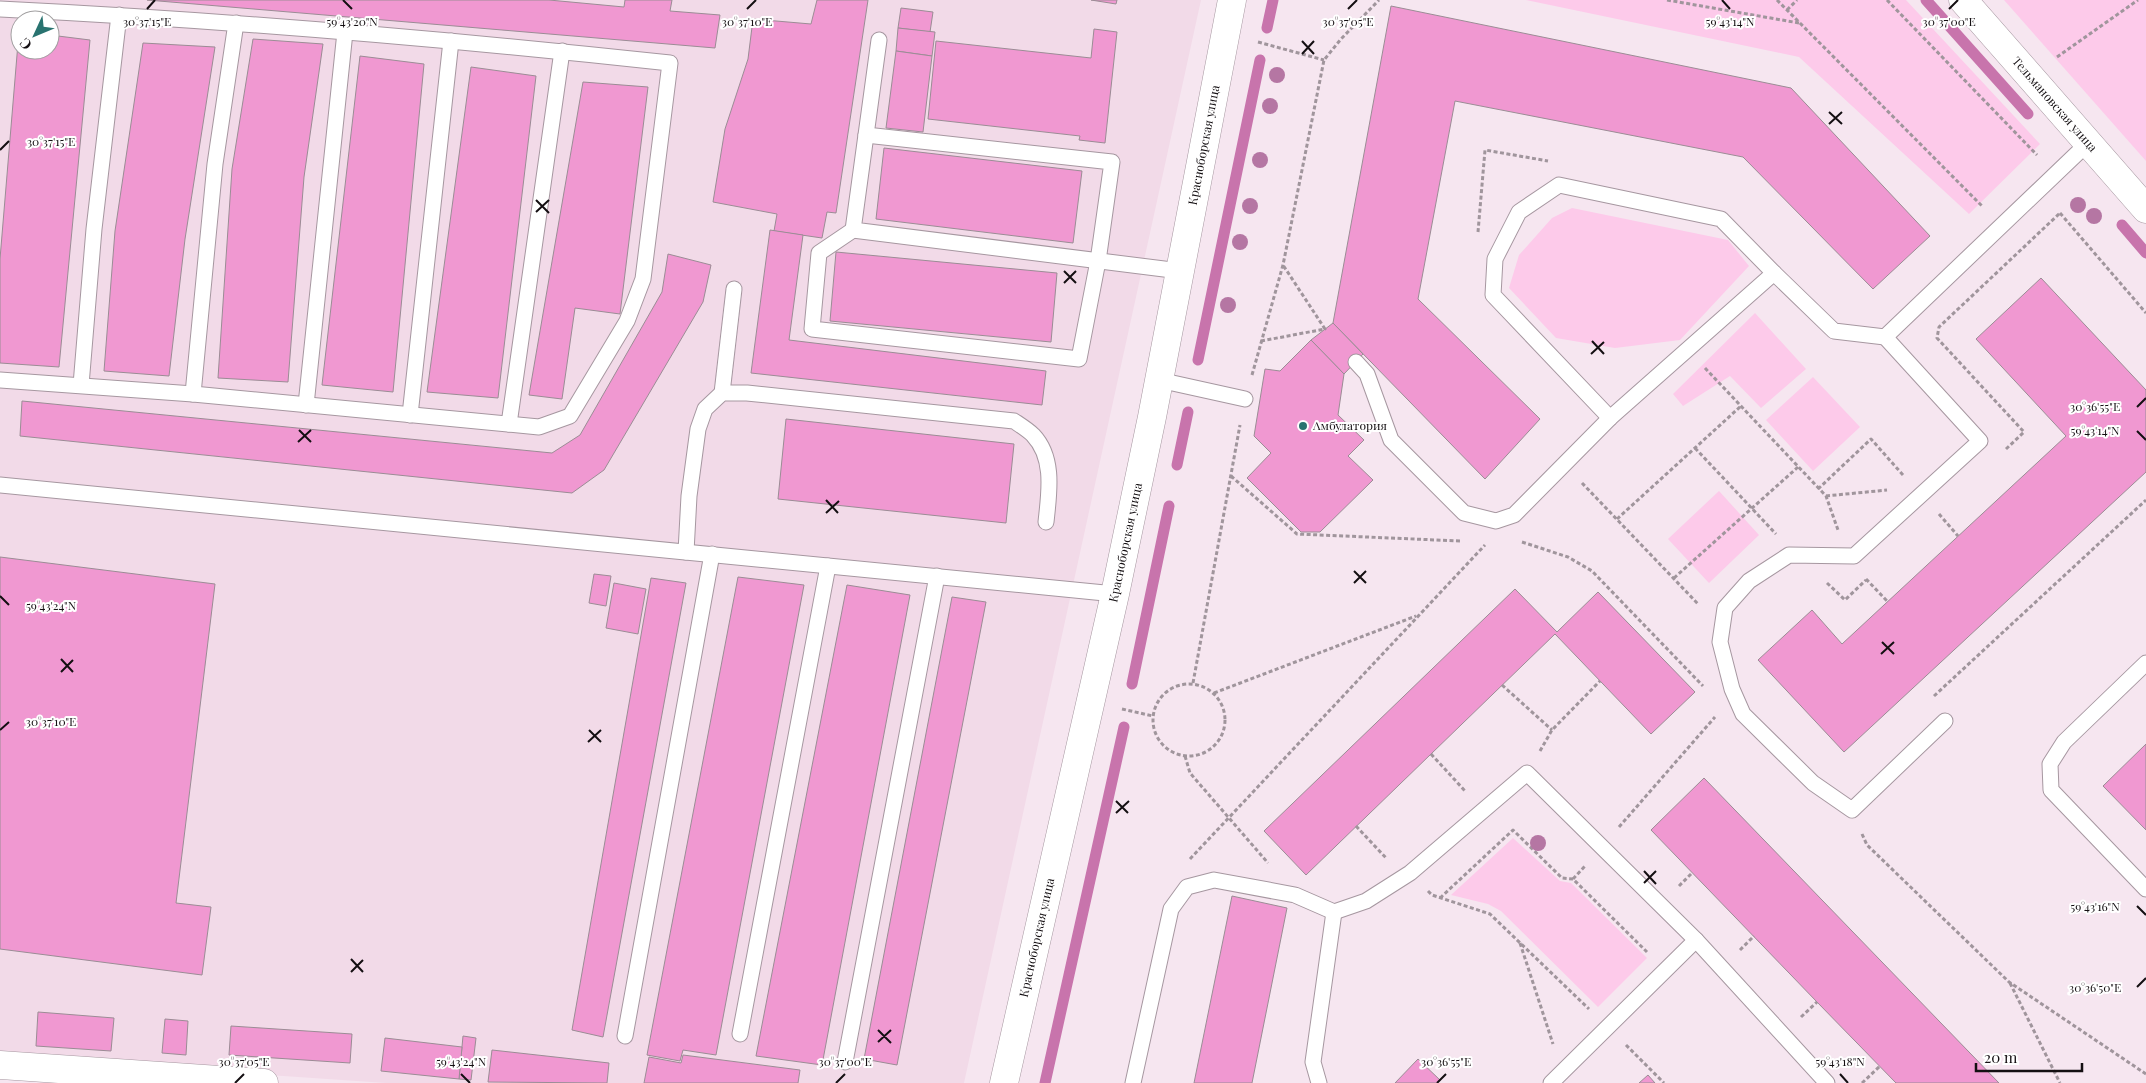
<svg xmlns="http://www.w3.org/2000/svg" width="2146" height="1083" font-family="'Playfair Display',serif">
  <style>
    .built { fill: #f2dae8; fill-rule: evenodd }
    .green { fill: #fdcaea }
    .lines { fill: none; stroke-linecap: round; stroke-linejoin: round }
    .stream { stroke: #c874ac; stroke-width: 11 }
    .building { fill: #f098d1; stroke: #9b8c95 }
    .service-casing { stroke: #a697a0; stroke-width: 17 }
    .minor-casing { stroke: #a697a0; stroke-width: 29 }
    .tertiary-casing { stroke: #a697a0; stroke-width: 29 }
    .path { stroke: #a0959c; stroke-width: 3; stroke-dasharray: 4 2.5; stroke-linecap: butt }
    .service { stroke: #fff; stroke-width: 15 }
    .minor { stroke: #fff; stroke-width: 28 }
    .tertiary { stroke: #fff; stroke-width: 28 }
    .tree { fill: #b576a3 }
    .ticks { fill: none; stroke: #140f12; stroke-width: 2 }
    .poi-dot { fill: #297370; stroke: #fff; stroke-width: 2 }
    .labels { text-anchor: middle; stroke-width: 4; stroke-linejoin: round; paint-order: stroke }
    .street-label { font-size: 12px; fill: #140f12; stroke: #fff }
    .poi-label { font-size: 12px; fill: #140f12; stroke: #fff; text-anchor: start }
    .ticks-label { font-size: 12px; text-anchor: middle; fill: #140f12; stroke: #fff; stroke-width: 4; stroke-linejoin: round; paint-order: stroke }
  </style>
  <rect width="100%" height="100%" fill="#f6e6f0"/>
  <!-- built -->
  <path class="built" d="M0,0h1201l-237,1083h-578l-386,-26zM20,20h30v30h-30z"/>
  <!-- green -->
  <g class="green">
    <path d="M1526,0h380l134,144 -71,70 -170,-157z"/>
    <path d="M2004,0h142v161z"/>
    <path d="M1572,208l156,32 21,26 -69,74 -65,8 -59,-10 -47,-50 10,-33 33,-37z"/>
    <path d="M1755,313l51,56 -45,39 -31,-32 -47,30 -10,-12z"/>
    <path d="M1813,377l47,50 -47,44 -47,-51z"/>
    <path d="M1719,491l40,44 -50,48 -41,-44z"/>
    <path d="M1513,838l47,43 11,2 76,75 -49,49 -97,-96 -13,-7 -37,-9z"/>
  </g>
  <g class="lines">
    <!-- stream -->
    <g class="stream">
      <path d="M1926,0l102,114"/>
      <path d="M1267,28l6,-28"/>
      <path d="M2122,225l24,28"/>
      <path d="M1198,360l62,-300"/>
      <path d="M1177,465l11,-53"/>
      <path d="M1132,684l37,-178"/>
      <path d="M1045,1083l79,-356"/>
    </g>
  </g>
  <!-- building -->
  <g class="building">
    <path d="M147,0h402l75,7 1,-7h47l-2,11 50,4 -5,33z"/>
    <path d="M817,0h51l-32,213 -9,-1 -5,26 -48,-7 3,-17 -64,-12 12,-73 23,-70 5,-40 58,5z"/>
    <path d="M1091,0h26l-1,4z"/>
    <path d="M1391,6l400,82 139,148 -57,53 -130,-132 -288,-56 -37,198 122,120 -55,60 -152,-156z"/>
    <path d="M901,8l32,4 -3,20 -32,-4z"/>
    <path d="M898,28l37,4 -3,24 -36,-5z"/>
    <path d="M1094,29l23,3 -12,111 -26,-3 1,-4 -152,-17 8,-78 155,17z"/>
    <path d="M19,31l1,19h30v-15l40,5 -31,327 -59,-4v-104z"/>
    <path d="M253,39l70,5 -19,133 -16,205 -70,-4 14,-209z"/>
    <path d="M143,43l72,4 -30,192 -16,137 -65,-5 11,-140z"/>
    <path d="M896,51l36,5 -9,76 -37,-4z"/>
    <path d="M360,56l64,8 -31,328 -71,-7z"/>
    <path d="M471,67l65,9 -38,322 -71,-6z"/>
    <path d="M583,82l65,5 -28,227 -45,-6 -13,91 -33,-4z"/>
    <path d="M884,148l198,23 -9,72 -197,-24z"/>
    <path d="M770,230l33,5 -14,105 257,31 -4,34 -291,-32z"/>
    <path d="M836,252l221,21 -6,69 -221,-21z"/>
    <path d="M668,254l43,11 -8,37 -99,168 -32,23 -552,-57 2,-35 530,52 28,-18 82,-143z"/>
    <path d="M2041,278l105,112v82l-302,280 -86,-92 54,-50 30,34 224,-208 -90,-97z"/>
    <path d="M1333,323l30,31 -19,20 -33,-34z"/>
    <path d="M1311,340l33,34 -6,41 26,25 -16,16 25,24 -53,52h-19l-54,-54 24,-25 -17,-17 11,-67 15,2z"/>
    <path d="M786,419l228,25 -8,79 -228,-24z"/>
    <path d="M0,557l215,27 -39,319 35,4 -9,68 -202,-26z"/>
    <path d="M594,574l17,2 -5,30 -17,-3z"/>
    <path d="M738,577l66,8 -88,470 -33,-5 -3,11 -33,-6z"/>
    <path d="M651,578l35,5 -83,454 -31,-7z"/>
    <path d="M614,583l32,6 -8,45 -32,-6z"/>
    <path d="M847,585l63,10 -88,470 -66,-9z"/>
    <path d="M1515,589l42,43 41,-40 97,100 -44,42 -96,-100 -249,241 -42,-44z"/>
    <path d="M952,597l34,5 -89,463 -33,-6z"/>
    <path d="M2146,744v86l-43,-44z"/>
    <path d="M1704,778l295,305h-103l-79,-81 -166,-172z"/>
    <path d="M1232,896l55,12 -35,175h-58z"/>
    <path d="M38,1012l76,6 -3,33 -75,-5z"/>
    <path d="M165,1019l23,2 -2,34 -24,-2z"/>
    <path d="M231,1026l121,8 -2,29 -121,-8z"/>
    <path d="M463,1036l13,2 -5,42 -12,-1z"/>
    <path d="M385,1038l77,9 -3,32 -78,-8z"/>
    <path d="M492,1050l117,13 -2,20 -119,-1z"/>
    <path d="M683,1055l117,15 -2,13h-154l5,-26 32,6z"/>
    <path d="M1418,1059l22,21 -3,3h-42z"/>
    <path d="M1648,1075l7,8h-16z"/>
  </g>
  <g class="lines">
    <!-- service casing -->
    <g class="service-casing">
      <g id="service">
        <path d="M0,9c224,11 447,30 670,54l-27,216 -16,42 -57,95 -31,11 -346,-33 -193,-14"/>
        <path d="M879,40l-26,190 327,41"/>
        <path d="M853,230l-34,23 -7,76 267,30 19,-98 14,-99 -246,-27"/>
        <path d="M1885,337l95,104 -126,115 -65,-1 -40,26 -24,27 -5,34 12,47 11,25 70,69 39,27 93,-89"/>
        <path d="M1356,362l11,12 24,66 73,73 32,8 18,-6 96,-97 164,-145 60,58 51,6 203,-194"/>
        <path d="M1159,380l86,19"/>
        <path d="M81,385l13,-156 25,-214"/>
        <path d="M722,393l12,-104"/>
        <path d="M193,394l22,-230 21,-141"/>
        <path d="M306,405l39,-373"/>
        <path d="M410,415l41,-374"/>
        <path d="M1610,418l-117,-123 2,-36 24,-47 40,-27 162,34 53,54"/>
        <path d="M509,424l53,-373"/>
        <path d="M0,485l1115,109"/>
        <path d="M686,552l3,-56 9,-67 7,-20 17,-16h25l267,28c6,4 14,9 19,14 22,23 16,58 13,87"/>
        <path d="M2146,663l-82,79 -14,22 1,26 95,99"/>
        <path d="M1696,940l131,143"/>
        <path d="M740,1034l88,-468"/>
        <path d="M625,1036l87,-482"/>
        <path d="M845,1062l92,-486"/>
        <path d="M1133,1083l38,-174 16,-22 27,-7 81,15 39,17 32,-11 44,-28 117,-100 169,167 -145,143"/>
        <path d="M1319,1083l-6,-21 21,-150"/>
      </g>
    </g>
    <!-- minor casing -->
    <g class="minor-casing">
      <g id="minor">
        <path id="s1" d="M1963,0l183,209"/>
        <path d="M0,1065l264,18"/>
      </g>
    </g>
    <!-- tertiary casing -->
    <g class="tertiary-casing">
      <g id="tertiary">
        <path id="s2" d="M1004,1083l111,-489 37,-177 80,-417"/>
      </g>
    </g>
    <!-- path -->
    <g class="path">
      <path d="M1667,0l132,23"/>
      <path d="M1777,0l206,207"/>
      <path d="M1887,0l150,155"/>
      <path d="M1787,10l10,-10"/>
      <path d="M1258,42l66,18"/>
      <path d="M2057,57l81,-57"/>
      <path d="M2060,213l86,100"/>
      <path d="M1478,232l7,-82 63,11"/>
      <path d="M1261,341l64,-12 -42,-64"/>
      <path d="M1705,368l121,128 12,34"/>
      <path d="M1252,375l31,-110 41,-205 17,-21 38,-39"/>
      <path d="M1695,448l81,86"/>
      <path d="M2006,449l18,-17 -87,-94 2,-11 121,-114"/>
      <path d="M1231,476l66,58 163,7"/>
      <path d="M1582,483l117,122"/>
      <path d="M1818,489l53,-50 32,36"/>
      <path d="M1826,496l61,-6"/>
      <path d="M1939,514l19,22"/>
      <path d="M1617,519l124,-113"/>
      <path d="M1522,542l46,15 24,14 111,115"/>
      <path d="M1674,578l124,-111"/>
      <path d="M1866,579l22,23"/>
      <path d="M1827,583l18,17 21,-20"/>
      <path d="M1193,683l47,-258"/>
      <circle cx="1189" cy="720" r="36"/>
      <path d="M1502,685l50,45"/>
      <path d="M1214,693l202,-77"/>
      <path d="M1934,696l212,-196"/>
      <path d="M1122,709l31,7"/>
      <path d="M1540,751l12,-21 48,-49"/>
      <path d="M1431,754l35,38"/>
      <path d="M1185,756l5,17 78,90"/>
      <path d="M1356,826l31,33"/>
      <path d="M1619,827l96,-110"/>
      <path d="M1862,834l5,11 142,137 137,92"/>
      <path d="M1190,859l295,-314"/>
      <path d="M1573,879l12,-13"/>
      <path d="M1679,886l13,-13"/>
      <path d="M1428,891l4,4 58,19 99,95"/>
      <path d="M1440,898l73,-68 49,48 11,1 74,73"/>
      <path d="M1520,943l33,101"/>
      <path d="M1740,950l14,-14"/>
      <path d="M2010,983l50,100"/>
      <path d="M1801,1017l16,-15"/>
      <path d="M1626,1045l38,38"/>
      <path d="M1862,1083l18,-17"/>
    </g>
    <!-- service -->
    <use href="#service" class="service"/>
    <!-- minor -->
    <use href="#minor" class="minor"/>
    <!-- tertiary -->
    <use href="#tertiary" class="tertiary"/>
  </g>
  <!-- trees -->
  <g class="tree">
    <circle cx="1277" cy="75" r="8"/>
    <circle cx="1270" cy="106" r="8"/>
    <circle cx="1260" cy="160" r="8"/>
    <circle cx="2078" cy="205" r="8"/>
    <circle cx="1250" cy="206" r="8"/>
    <circle cx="2094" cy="216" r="8"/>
    <circle cx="1240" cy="242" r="8"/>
    <circle cx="1228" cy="305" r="8"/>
    <circle cx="1538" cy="843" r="8"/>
  </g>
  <!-- ticks -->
  <path class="ticks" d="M343,0l9,9M1722,0l8,9M147,9l8,-9M747,9l9,-9M1348,9l9,-9M1949,9l9,-9M1302,41l12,13M1302,54l12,-13M1829,112l13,12M1829,124l13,-12M0,150l9,-9M536,200l13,13M536,212l13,-12M1064,271l12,12M1064,283l12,-12M1592,341l12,13M1591,354l13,-12M2137,407l9,-9M299,430l12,12M2137,431l9,9M298,442l13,-12M826,500l12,13M826,513l13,-12M1354,571l12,12M1354,583l12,-12M0,596l9,9M1882,642l12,12M1881,654l13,-12M61,659l12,13M61,672l12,-12M0,730l9,-8M589,730l12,12M588,742l13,-12M1116,801l12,12M1116,813l13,-12M1644,871l12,13M1644,883l12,-12M2137,906l9,9M351,959l12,13M351,972l12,-12M2137,987l9,-9M878,1030l13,13M878,1042l13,-12M461,1074l9,9M1840,1074l8,9M235,1083l9,-9M836,1083l9,-9M1437,1083l9,-9"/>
  <!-- markers -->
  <circle class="poi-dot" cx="1303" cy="426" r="5"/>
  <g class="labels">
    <!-- street labels -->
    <g class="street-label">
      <text dy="4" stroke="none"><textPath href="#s1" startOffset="139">Тельмановская улица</textPath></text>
      <text dy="4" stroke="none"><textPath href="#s2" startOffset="959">Красноборская улица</textPath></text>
      <text dy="4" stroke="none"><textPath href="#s2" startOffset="554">Красноборская улица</textPath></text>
      <text dy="4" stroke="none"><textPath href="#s2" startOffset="149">Красноборская улица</textPath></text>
    </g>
    <!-- poi labels -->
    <g class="poi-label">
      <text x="1313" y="430">Амбулатория</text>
    </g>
  </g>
  <g class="ticks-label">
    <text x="147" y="26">30°37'15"E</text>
    <text x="747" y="26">30°37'10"E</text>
    <text x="1348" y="26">30°37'05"E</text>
    <text x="1949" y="26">30°37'00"E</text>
    <text x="352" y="26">59°43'20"N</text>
    <text x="1730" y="26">59°43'14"N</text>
    <text x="51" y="146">30°37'15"E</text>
    <text x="2095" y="411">30°36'55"E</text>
    <text x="2095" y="435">59°43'14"N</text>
    <text x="51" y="610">59°43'24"N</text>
    <text x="51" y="726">30°37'10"E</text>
    <text x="2095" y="911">59°43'16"N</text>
    <text x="2095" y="992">30°36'50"E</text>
    <text x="461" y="1066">59°43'24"N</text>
    <text x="1840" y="1066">59°43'18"N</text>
    <text x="244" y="1066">30°37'05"E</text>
    <text x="845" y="1066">30°37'00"E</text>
    <text x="1446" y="1066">30°36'55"E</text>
  </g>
  <!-- north arrow -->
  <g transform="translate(35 35) rotate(226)"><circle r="24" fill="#ffffff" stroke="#a19fa0"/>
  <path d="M0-4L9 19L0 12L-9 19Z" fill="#297370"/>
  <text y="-8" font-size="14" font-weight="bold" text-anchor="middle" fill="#140f12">С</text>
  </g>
  <!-- scale -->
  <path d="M1976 1063v8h106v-8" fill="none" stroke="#140f12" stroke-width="2.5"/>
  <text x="1984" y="1063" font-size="15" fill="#140f12" stroke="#ffffff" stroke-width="4" paint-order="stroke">20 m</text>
</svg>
